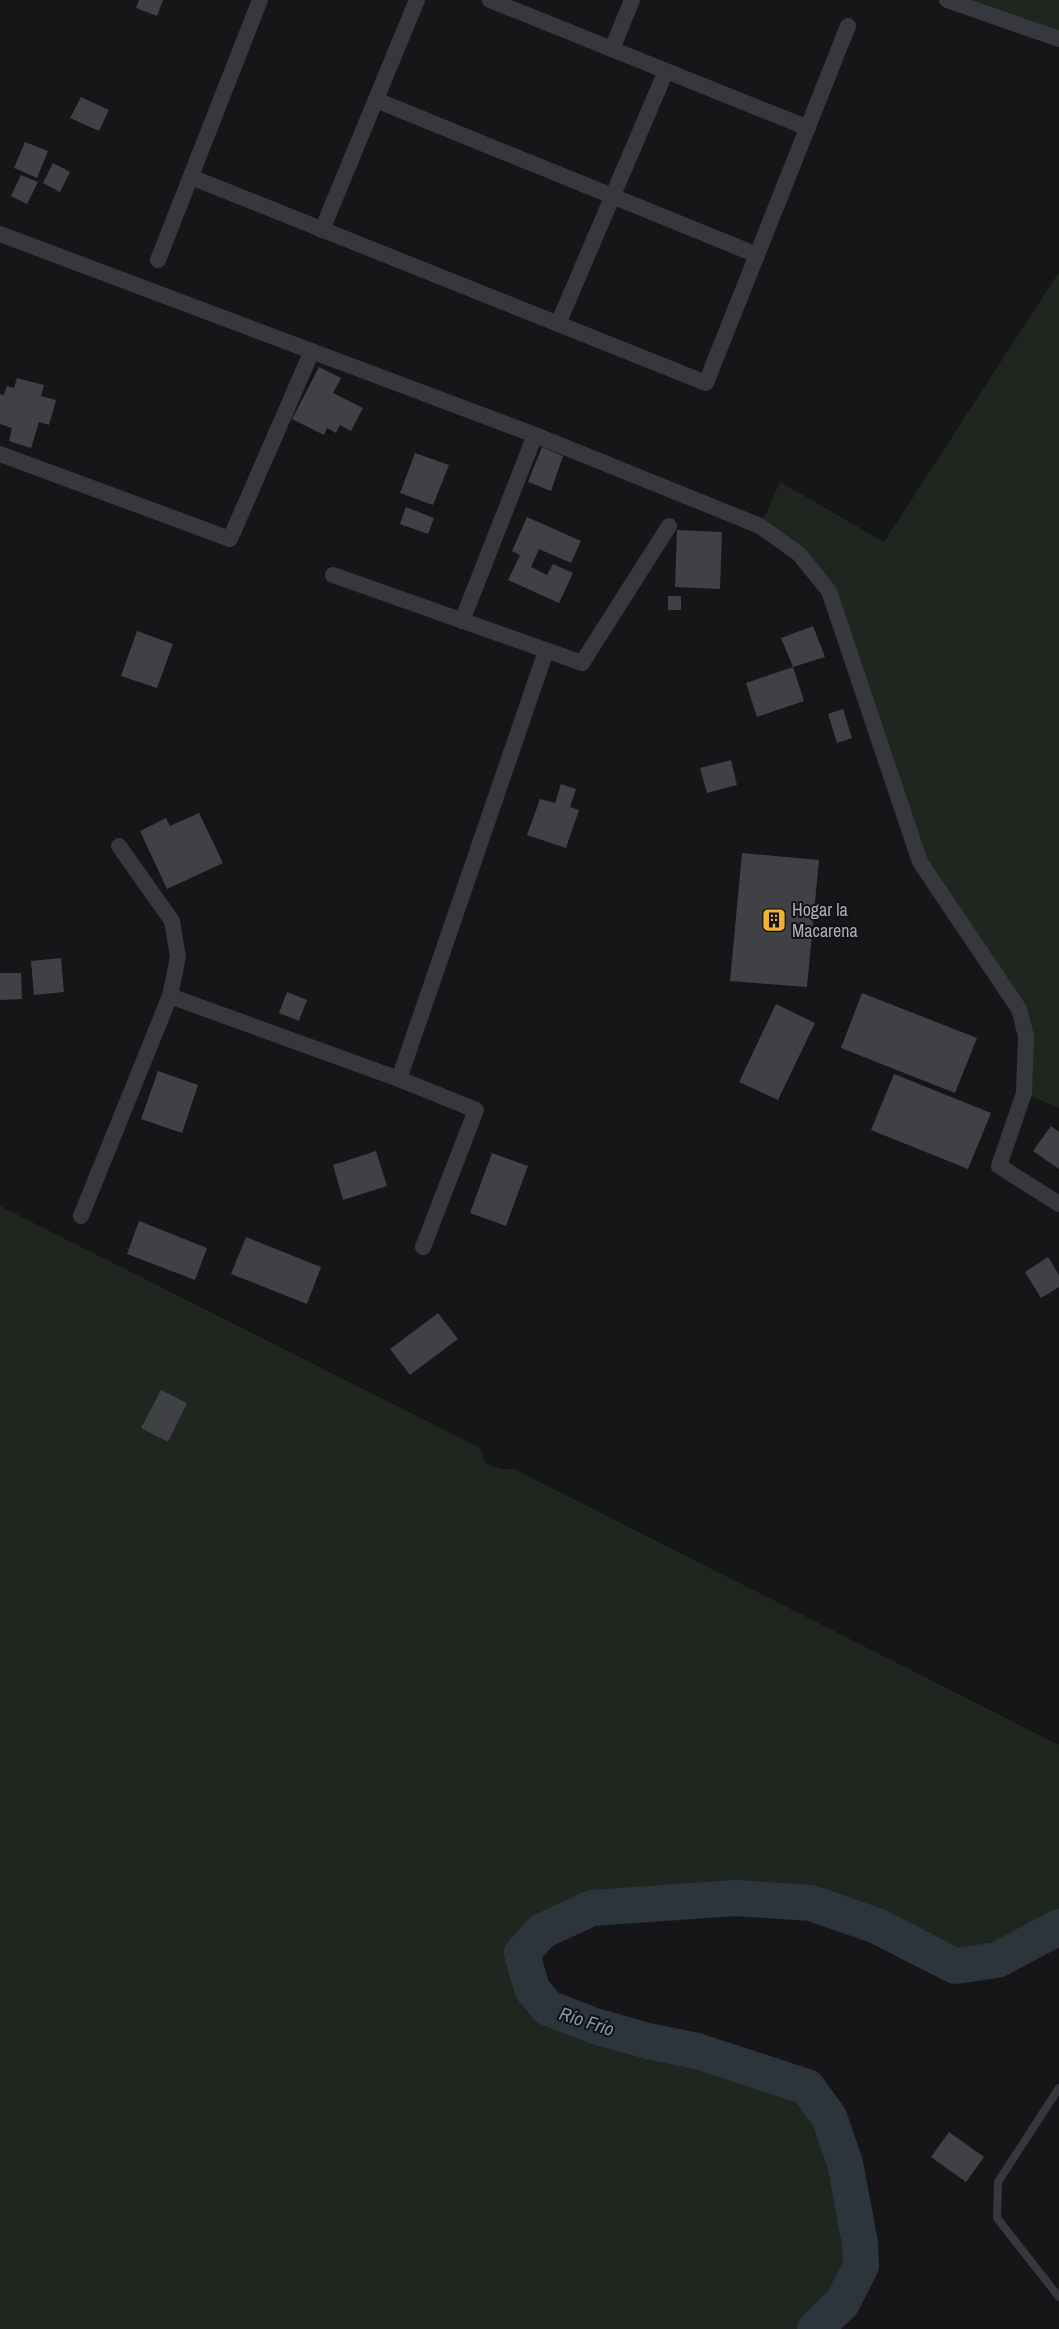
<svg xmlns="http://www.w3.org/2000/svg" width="1059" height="2329" font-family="'Archivo Narrow',sans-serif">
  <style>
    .green { fill: #1e261f }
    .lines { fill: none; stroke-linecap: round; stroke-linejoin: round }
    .river { stroke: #2c353c; stroke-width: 36 }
    .building { fill: #404145 }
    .lane { stroke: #37383d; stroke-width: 8 }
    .street { stroke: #37383d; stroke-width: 16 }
    .labels { text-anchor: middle; stroke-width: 4; stroke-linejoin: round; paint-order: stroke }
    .poi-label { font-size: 18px; fill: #a8adb8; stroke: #111113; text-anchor: start }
    .water-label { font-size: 19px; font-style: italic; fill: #7f9bb3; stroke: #111113 }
  </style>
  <rect width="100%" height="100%" fill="#161618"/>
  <!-- green -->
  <g class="green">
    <path d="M947,0h112v39z"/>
    <path d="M1059,272v836l-35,-15 2,-57 -106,-174 -91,-271 -69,-65 20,-44 104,60z"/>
    <path d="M0,1206l480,242 6,16 15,5h13l545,276v182l-62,33 -42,6 -78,-40 -66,-23 -76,-5 -143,10 -50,23 -20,22 10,36 16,19 47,18 53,15 49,10 110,36 22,30 16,46 15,80 1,23 -19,37 -27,26h-815z"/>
  </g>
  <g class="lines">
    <!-- river -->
    <path class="river" d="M815,2329l27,-26 19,-37 -1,-23 -15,-80 -16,-46 -22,-30 -110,-36 -49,-10 -53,-15 -47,-18 -16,-19 -10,-36 20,-22 50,-23 143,-10 76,5 66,23 78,40 42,-6 62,-33"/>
  </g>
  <!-- building -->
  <g class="building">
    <path d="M139,0h24l-6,16 -21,-8z"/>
    <path d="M81,97l28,13 -10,21 -29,-13z"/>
    <path d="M25,142l23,9 -11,27 -23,-10z"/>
    <path d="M53,163l17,9 -10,20 -17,-9z"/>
    <path d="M21,175l17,7 -11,22 -16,-8z"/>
    <path d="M319,367l22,11 -8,15 30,15 -12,23 -11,-6 -4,8 -9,-5 -3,7 -32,-16z"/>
    <path d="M17,378l27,7 -3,11 15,4 -7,25 -10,-3 -8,26 -22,-7 3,-13 -12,-4v-30l4,1 3,-9 7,2z"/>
    <path d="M542,447l21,9 -12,35 -23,-9z"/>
    <path d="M415,453l34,12 -16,40 -33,-12z"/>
    <path d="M406,507l28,11 -6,16 -28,-10z"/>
    <path d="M527,517l54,24 -10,22 -32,-14 -8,18 16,8 6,-11 20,9 -14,30 -51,-23 12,-25 -8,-4z"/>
    <path d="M677,530l45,2 -2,57 -45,-2z"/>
    <rect x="668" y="596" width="13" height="14"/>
    <path d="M813,626l12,31 -32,10 -12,-29z"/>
    <path d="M137,631l36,13 -16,44 -36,-12z"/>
    <path d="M793,667l11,34 -47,16 -11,-34z"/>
    <path d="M843,709l9,29 -15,5 -9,-29z"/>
    <path d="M731,760l6,25 -30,8 -7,-25z"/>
    <path d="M561,784l15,5 -6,18 9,3 -13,38 -39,-13 13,-36 15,4z"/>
    <path d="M199,813l24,50 -56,26 -27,-58 26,-13 4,8z"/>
    <path d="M742,853l77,7 -12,127 -77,-6z"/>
    <path d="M61,958l3,34 -30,3 -3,-34z"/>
    <path d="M0,973h21l1,26 -22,1z"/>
    <path d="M287,992l20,8 -8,21 -20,-8z"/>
    <path d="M862,993l115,45 -22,55 -114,-45z"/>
    <path d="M776,1004l39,19 -37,77 -39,-18z"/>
    <path d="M158,1071l40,14 -16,48 -41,-14z"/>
    <path d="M894,1074l97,39 -23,56 -97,-39z"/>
    <path d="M1051,1126l8,6v37l-26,-18z"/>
    <path d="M376,1151l11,35 -44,14 -10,-35z"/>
    <path d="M492,1153l36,13 -22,60 -36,-13z"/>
    <path d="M139,1221l68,27 -12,32 -68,-26z"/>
    <path d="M246,1237l75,30 -14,37 -76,-30z"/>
    <path d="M1048,1257l11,18v12l-18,11 -16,-26z"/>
    <path d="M438,1313l20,26 -48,36 -20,-26z"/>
    <path d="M161,1390l26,13 -19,39 -27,-14z"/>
    <path d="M949,2132l35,25 -18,25 -35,-25z"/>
  </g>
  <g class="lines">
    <!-- lane -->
    <path class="lane" d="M1059,2088l-61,94 -1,36 62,79"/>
    <!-- street -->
    <g class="street">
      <path d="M490,0l318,128"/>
      <path d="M947,0l112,39"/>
      <path d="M612,49l20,-49"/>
      <path d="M376,100l381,155"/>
      <path d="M191,177l515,206 142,-357"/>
      <path d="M322,230l95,-230"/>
      <path d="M0,234l535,201 225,91 39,28 30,37 91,271 99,147 7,27 -2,57 -25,73 60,38"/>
      <path d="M158,260l102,-260"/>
      <path d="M558,324l108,-253"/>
      <path d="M0,454l230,85 82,-188"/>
      <path d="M333,575l249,88 87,-137"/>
      <path d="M462,621l73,-186"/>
      <path d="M170,996l229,83 77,31 -53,137"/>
      <path d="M399,1079l147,-428"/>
      <path d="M81,1216l89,-220 8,-39 -6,-36 -53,-75"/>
    </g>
  </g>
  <!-- icons -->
  <defs>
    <g id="building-square" transform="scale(1.25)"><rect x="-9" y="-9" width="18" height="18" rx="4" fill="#f2b134" stroke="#111113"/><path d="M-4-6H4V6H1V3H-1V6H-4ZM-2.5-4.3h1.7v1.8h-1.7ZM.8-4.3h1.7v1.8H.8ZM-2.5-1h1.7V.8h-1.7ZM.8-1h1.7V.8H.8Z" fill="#111"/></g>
  </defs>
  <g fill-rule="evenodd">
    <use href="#building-square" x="774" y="920"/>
  </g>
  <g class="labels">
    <!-- poi labels -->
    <g class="poi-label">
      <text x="792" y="916">Hogar la<tspan x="792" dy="21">Macarena</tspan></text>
    </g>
    <!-- water labels -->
    <g class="water-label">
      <text transform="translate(587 2021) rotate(18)" y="7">Río Frío</text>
    </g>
  </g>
</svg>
